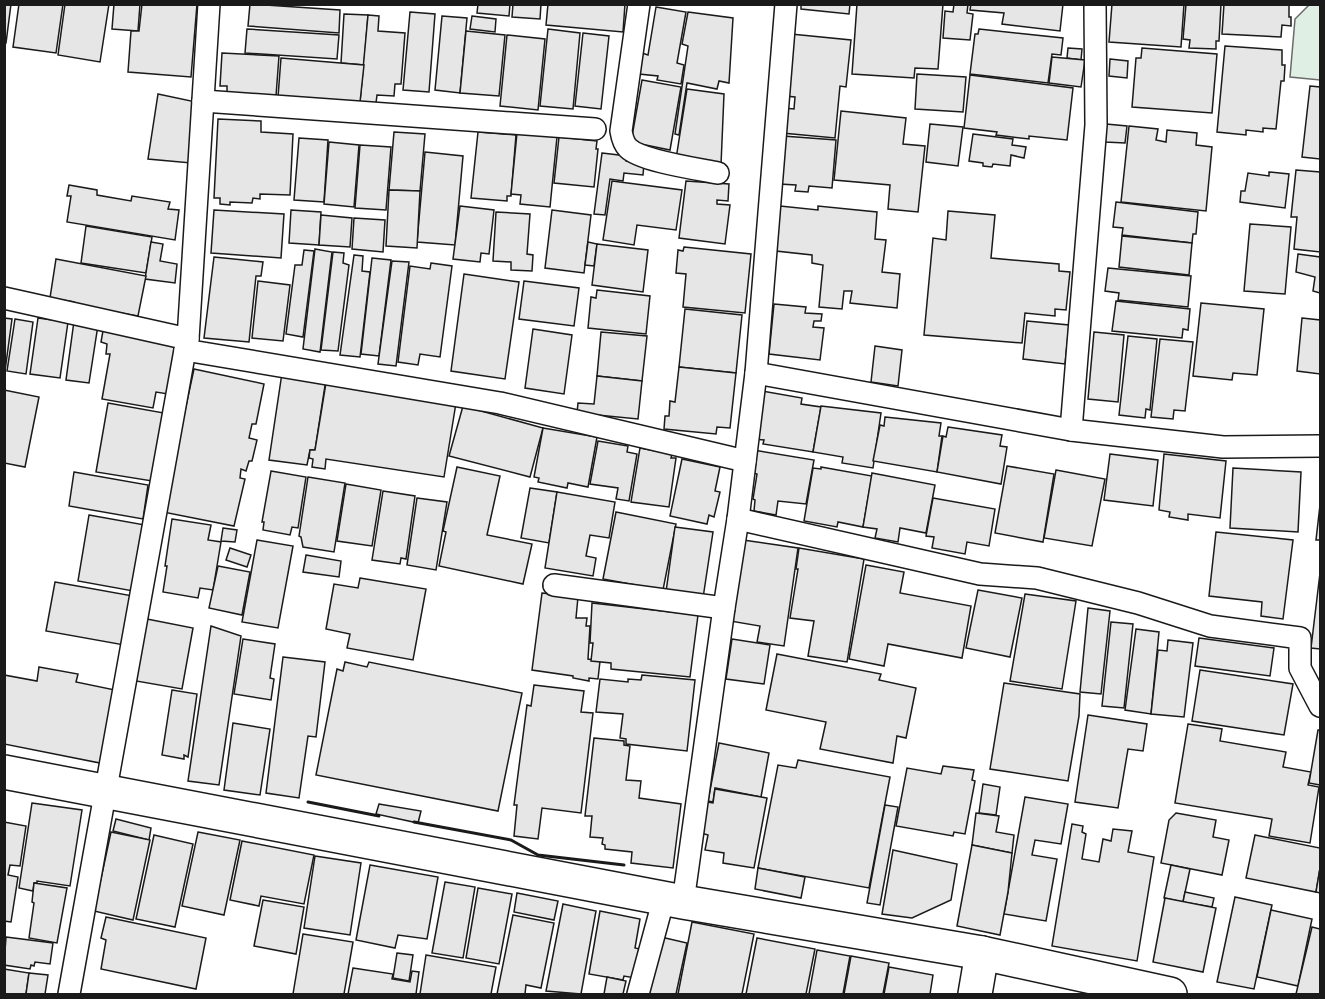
<svg xmlns="http://www.w3.org/2000/svg" width="1325" height="999" font-family="Literata,serif">
  <style>
    .green { fill: #e0efe3; stroke: #6a6a6a; stroke-width: 1.5 }
    .building { fill: #e6e6e6; stroke: #1a1a1a; stroke-width: 1.5 }
    .lines { fill: none; stroke-linecap: round; stroke-linejoin: round }
    .lane-casing { stroke: #1a1a1a; stroke-width: 24 }
    .street-casing { stroke: #1a1a1a; stroke-width: 36 }
    .secondary-casing { stroke: #1a1a1a; stroke-width: 36 }
    .lane { stroke: #fff; stroke-width: 21 }
    .street { stroke: #fff; stroke-width: 33 }
    .secondary { stroke: #fff; stroke-width: 33 }
    .wall { stroke: #1a1a1a; stroke-width: 3 }
  </style>
  <rect width="100%" height="100%" fill="#fff"/>
  <!-- green -->
  <path class="green" d="M1310,4l10,1v75l-30,-3 5,-58z"/>
  <!-- building -->
  <g class="building">
    <path d="M4,4h7l-5,39h-2z"/>
    <path d="M19,4h44l-7,49 -43,-6z"/>
    <path d="M65,4h44l-9,58 -42,-7z"/>
    <path d="M114,4h26l-2,27 -26,-2z"/>
    <path d="M142,4h55l-6,73 -63,-5 3,-41h8z"/>
    <path d="M250,4l90,6 -1,23 -91,-7z"/>
    <path d="M478,4h32l-1,12 -32,-3z"/>
    <path d="M513,4h28l-1,15 -28,-2z"/>
    <path d="M548,4h77l-2,28 -77,-7z"/>
    <path d="M801,4h49l-1,10 -48,-5z"/>
    <path d="M857,4h86l-5,65 -23,-1 -1,10 -62,-4z"/>
    <path d="M954,4h14l-1,9 6,1 -3,26 -27,-2 2,-27 8,1z"/>
    <path d="M971,4h92l-3,27 -58,-7 2,-11 -34,-3z"/>
    <path d="M1112,4h72l-3,43 -72,-5z"/>
    <path d="M1186,4h35l-2,37h-3v8l-27,-1 1,-8 -7,-1z"/>
    <path d="M1224,4h65v13h2v9l-9,-1 -1,12 -59,-3z"/>
    <path d="M656,7l30,5 -9,51 7,2 -3,19 -24,-4 1,-4 -19,-2 3,-21 6,2z"/>
    <path d="M410,12l25,2 -6,78 -26,-2z"/>
    <path d="M688,12l45,6 -4,65 -10,-2 -2,8 -30,-6 -8,52 -4,-1 13,-88 -6,-2z"/>
    <path d="M344,14l24,1 -4,50 -23,-2z"/>
    <path d="M368,15l11,1 -1,15 27,2 -4,51h-6l-1,12 -17,-1 -1,8 -16,-1z"/>
    <path d="M442,16l25,2 -7,75 -25,-3z"/>
    <path d="M472,16l24,3 -1,13 -25,-3z"/>
    <path d="M247,29l92,6 -2,24 -92,-6z"/>
    <path d="M548,29l32,4 -7,76 -33,-3z"/>
    <path d="M979,29l84,9 -2,17 -9,-1 -4,29 -78,-9 5,-40h3z"/>
    <path d="M466,31l39,4 -6,61 -39,-3z"/>
    <path d="M583,33l26,3 -8,73 -26,-3z"/>
    <path d="M791,34l60,6 -5,47 -6,-1 -5,52 -53,-5 2,-25 10,1 1,-12 -10,-1z"/>
    <path d="M507,35l38,4 -7,71 -38,-4z"/>
    <path d="M1225,46l57,4v15h3l-1,16h-3l-5,48 -13,-1v4l-17,-2v5l-29,-3z"/>
    <path d="M1068,48l14,1 -1,11 -14,-2z"/>
    <path d="M1142,48l75,6 -5,59 -80,-6 4,-49h5z"/>
    <path d="M222,53l57,3 -3,40 -49,-2v-8h-7z"/>
    <path d="M1052,57l33,3 -4,27 -32,-4z"/>
    <path d="M281,58l83,7 -4,37 -82,-5z"/>
    <path d="M1110,59l18,2 -1,17 -18,-2z"/>
    <path d="M917,74l49,3 -3,35 -48,-3z"/>
    <path d="M970,75l103,13 -6,52 -38,-4v3l-33,-4 1,-3 -33,-4z"/>
    <path d="M642,80l39,7 -11,63 -39,-8z"/>
    <path d="M1310,86l10,1v72l-18,-2z"/>
    <path d="M687,89l37,5 -3,71 -45,-6z"/>
    <path d="M158,94l38,8 -5,61 -43,-4z"/>
    <path d="M841,111l65,7 -3,26 22,2 -7,66 -30,-3 2,-24 -56,-5z"/>
    <path d="M218,119l43,2v11l32,2 -3,61 -30,-1v5l-7,-1 -1,5 -22,-1v3l-10,-1v-6h-6z"/>
    <path d="M930,124l33,3 -5,39 -32,-4z"/>
    <path d="M1106,124l21,2 -2,17 -20,-1z"/>
    <path d="M1129,126l29,3 -2,11 10,2 1,-12 30,3 -1,12 16,2 -6,64 -85,-9z"/>
    <path d="M394,132l31,2 -5,57 -31,-1z"/>
    <path d="M478,132l38,3 -5,61h-4v5l-36,-3z"/>
    <path d="M517,133l40,4 -7,70 -30,-3 1,-9 -10,-1z"/>
    <path d="M973,134l40,5 -1,6 14,2 -2,11 -13,-3 -1,11 -17,-2 -1,3 -9,-1v-3l-14,-2z"/>
    <path d="M783,136l53,4 -4,48 -23,-2 -1,6 -13,-1 1,-6 -17,-1z"/>
    <path d="M559,137l38,4 -1,8h2l-4,38 -40,-4z"/>
    <path d="M299,138l29,2 -4,62 -30,-2z"/>
    <path d="M329,142l30,3 -5,62 -30,-3z"/>
    <path d="M360,145l31,2 -5,63 -31,-2z"/>
    <path d="M425,152l38,4 -8,89 -38,-3z"/>
    <path d="M602,153l25,3 -1,5 18,3 -1,11 -19,-2 -1,8 -13,-2 -5,36 -11,-1z"/>
    <path d="M1296,170l24,2v80l-26,-3 3,-32h-6z"/>
    <path d="M1269,172l20,2 -4,34 -45,-6 1,-11h4l3,-18 21,3z"/>
    <path d="M612,181l70,9 -6,40 -39,-5 -3,20 -31,-5z"/>
    <path d="M686,181l43,3 -1,17 -11,-1v4l13,1 -5,39 -46,-6z"/>
    <path d="M69,185l28,5v5l34,6 1,-5 38,6 -2,7 11,1 -4,30 -108,-18 4,-26h-4z"/>
    <path d="M389,190l31,1 -3,57 -31,-2z"/>
    <path d="M1116,202l82,10 -2,22h-3l-1,9 -70,-8 1,-7 -10,-1z"/>
    <path d="M460,206l34,4 -5,44 -8,-1 -1,9 -27,-3z"/>
    <path d="M780,206l38,4v-4l59,6 -2,27 11,1 -4,32 18,2 -3,34 -47,-5 2,-12h-8l-2,18 -23,-2 4,-42 -11,-2v-8l-36,-4 1,-5h-3l2,-31 3,1z"/>
    <path d="M214,210l70,4 -3,44 -70,-5z"/>
    <path d="M291,210l30,2 -2,33 -30,-2z"/>
    <path d="M552,210l39,5 -7,58 -39,-5z"/>
    <path d="M948,211l47,4 -4,43 68,6v7l11,1 -4,38 -11,-1v7l-30,-3 -3,30 -98,-8 9,-97 13,2z"/>
    <path d="M496,212l34,2 -3,40 6,1 -1,16 -21,-1v-8l-18,-1z"/>
    <path d="M321,215l31,3 -2,29 -31,-2z"/>
    <path d="M354,218l31,2 -2,32 -31,-3z"/>
    <path d="M1250,224l41,3 -6,67 -41,-3z"/>
    <path d="M86,226l66,11 -6,36 -65,-10z"/>
    <path d="M1122,236l70,7 -3,32 -70,-8z"/>
    <path d="M151,242l12,2 -3,17 17,3 -2,19 -30,-4z"/>
    <path d="M588,242l9,2 -3,22 -9,-1z"/>
    <path d="M597,244l51,6 -5,42 -51,-7z"/>
    <path d="M684,247l67,7 -6,59 -62,-6 3,-33 -10,-1 2,-23 5,1z"/>
    <path d="M315,249l17,3 -12,100 -17,-3z"/>
    <path d="M304,250l10,1 -11,86 -17,-3 9,-69h7z"/>
    <path d="M333,252l11,1 -1,10 6,2 -11,86 -17,-1z"/>
    <path d="M1298,254l22,3v36l-7,-2 2,-14 -19,-5z"/>
    <path d="M354,255l9,1 -1,15 8,1 -10,85 -20,-2z"/>
    <path d="M214,257l49,5 -2,14h-5l-7,66 -45,-4z"/>
    <path d="M372,258l19,2 -12,96 -18,-2z"/>
    <path d="M56,259l90,17 -8,40 -64,-11v-3l-24,-4z"/>
    <path d="M392,261l17,1 -13,104 -18,-2z"/>
    <path d="M431,263l21,3 -12,91 -20,-3 -2,11 -20,-3 12,-96 20,3z"/>
    <path d="M1108,268l83,8 -3,31 -70,-7 1,-7 -14,-2z"/>
    <path d="M464,274l55,8 -14,97 -54,-8z"/>
    <path d="M258,281l32,4 -7,56 -31,-3z"/>
    <path d="M524,281l55,7 -5,38 -55,-7z"/>
    <path d="M597,290l53,6 -4,38 -58,-6 3,-31 5,1z"/>
    <path d="M1116,301l74,8 -2,21 -5,-1 -1,9 -70,-7z"/>
    <path d="M1201,303l63,6 -7,66 -24,-2 -1,7 -39,-4z"/>
    <path d="M774,304l32,3 -1,6 17,1 -1,7h-7l-1,6 11,1 -4,32 -51,-6z"/>
    <path d="M685,309l57,6 -6,58 -57,-6z"/>
    <path d="M4,318l8,1 -7,52h-1z"/>
    <path d="M38,318l30,4 -8,56 -30,-4z"/>
    <path d="M1302,318l18,2v54l-23,-3z"/>
    <path d="M15,319l18,3 -7,52 -19,-3z"/>
    <path d="M74,321l24,4 -9,58 -23,-3z"/>
    <path d="M1027,321l42,4 -4,39 -42,-5z"/>
    <path d="M104,325l74,14 -10,55 -12,-2 -3,16 -51,-9 8,-45h-4l1,-10 -6,-2z"/>
    <path d="M533,329l39,6 -8,59 -39,-6z"/>
    <path d="M601,332l46,4 -5,45 -45,-5z"/>
    <path d="M1094,332l30,3 -6,67 -30,-3z"/>
    <path d="M1128,336l29,3 -7,71 -4,-1 -1,9 -26,-3z"/>
    <path d="M1160,339l33,3 -8,69 -11,-1 -1,9 -22,-2z"/>
    <path d="M875,346l27,4 -4,36 -27,-4z"/>
    <path d="M679,367l57,6 -6,55 -13,-1 -1,7 -52,-5 1,-13h4l1,-15 5,1z"/>
    <path d="M194,369l70,15 -8,40h-4l-3,14 8,2 -5,21h-3l-3,10 -5,-2 -1,9 5,1 -11,47 -71,-14z"/>
    <path d="M282,373l44,6 -11,71h-5l-3,15 -38,-5z"/>
    <path d="M597,376l45,5 -4,38 -61,-6 1,-10 16,1z"/>
    <path d="M326,383l130,20 -12,74 -118,-18 -1,10 -13,-2 1,-8 -4,-1 1,-8h5z"/>
    <path d="M4,390l35,7 -14,70 -21,-4z"/>
    <path d="M762,391l40,7 -1,6 20,3 -8,45 -50,-8 1,-4 -10,-1z"/>
    <path d="M108,403l56,10 -12,68 -56,-9z"/>
    <path d="M463,406l80,22 -13,49 -81,-21z"/>
    <path d="M821,406l60,7 -8,55 -31,-5 1,-6 -30,-5z"/>
    <path d="M885,417l56,6 -2,13h3l-5,36 -64,-11 7,-36 4,1z"/>
    <path d="M948,427l54,8 -2,11 7,1 -6,37 -64,-12 6,-36 3,1z"/>
    <path d="M543,428l54,9 -9,50 -20,-4 -1,5 -29,-6 1,-4 -5,-1z"/>
    <path d="M598,441l30,5 -1,6 10,2 -8,47 -13,-2 2,-11 -28,-4z"/>
    <path d="M640,448l32,6 -1,4h5l-7,49 -38,-5z"/>
    <path d="M753,450l61,10 -8,44 -28,-3 -2,14 -22,-4 1,-11 -2,-1 4,-25 -7,-2z"/>
    <path d="M1110,454l48,6 -5,46 -49,-6z"/>
    <path d="M1164,454l62,7 -6,57 -32,-4v6l-19,-3 1,-5 -11,-2z"/>
    <path d="M682,459l38,8 -5,24 5,1 -6,25 -5,-2 -2,9 -37,-8z"/>
    <path d="M1007,466l47,8 -11,68 -48,-9z"/>
    <path d="M457,467l43,9 -13,59 45,9 -9,40 -84,-18 7,-34 -3,-1z"/>
    <path d="M821,467l51,9 -9,51 -25,-5 -1,5 -33,-6 9,-53 8,1z"/>
    <path d="M1233,468l68,4 -3,60 -68,-4z"/>
    <path d="M1056,470l49,9 -13,67 -48,-8z"/>
    <path d="M271,471l35,6 -8,51 -6,-1 -2,8 -27,-5 1,-8h-2z"/>
    <path d="M74,472l74,13 -5,34 -74,-13z"/>
    <path d="M872,473l63,12 -9,48 -26,-5 -2,14 -23,-4 2,-9 -14,-2z"/>
    <path d="M308,477l37,6 -11,69 -31,-5 -2,-10 -2,-1z"/>
    <path d="M346,484l35,6 -9,56 -35,-5z"/>
    <path d="M530,488l27,4 -8,51 -28,-5z"/>
    <path d="M383,491l32,5 -9,63 -5,-1 -1,6 -28,-4z"/>
    <path d="M557,492l58,10 -6,36 -19,-3 -4,21 10,2 -3,18 -48,-8z"/>
    <path d="M417,498l30,4 -11,68 -29,-5z"/>
    <path d="M933,498l62,11 -6,37 -22,-4 -2,12 -33,-6 2,-11 -8,-1z"/>
    <path d="M1320,505v35h-4z"/>
    <path d="M616,512l60,12 -13,66 -60,-11z"/>
    <path d="M89,515l56,10 -12,66 -55,-10z"/>
    <path d="M172,519l39,6 -3,15 13,2 -8,48 -13,-2 -2,10 -35,-6 4,-26h-2z"/>
    <path d="M675,527l38,5 -10,66 -37,-6z"/>
    <path d="M223,528l14,2 -2,12 -14,-1z"/>
    <path d="M1216,532l77,8 -10,79 -22,-3 1,-14 -53,-6z"/>
    <path d="M257,540l36,6 -15,82 -36,-6z"/>
    <path d="M743,540l55,8 -14,98 -27,-4 3,-16 -30,-5z"/>
    <path d="M230,548l21,7 -4,12 -21,-7z"/>
    <path d="M799,548l65,11 -17,103 -39,-6 6,-35 -24,-3 8,-49h-2z"/>
    <path d="M306,555l35,6 -2,16 -36,-5z"/>
    <path d="M866,565l38,7 -4,21 71,13 -9,52 -74,-14 -4,22 -35,-7z"/>
    <path d="M218,566l32,6 -8,43 -33,-7z"/>
    <path d="M1320,573v76l-9,-1z"/>
    <path d="M360,578l66,11 -13,71 -66,-12 3,-14 -24,-5 8,-45 24,4z"/>
    <path d="M55,582l78,14 -9,49 -78,-14z"/>
    <path d="M978,590l44,8 -12,59 -44,-9z"/>
    <path d="M542,593l36,4 -2,21h11l-1,8h4l-2,33 12,2 -2,18 -9,-1v3l-16,-3v-2l-41,-6z"/>
    <path d="M1025,594l51,7 -14,88 -52,-8z"/>
    <path d="M592,603l106,12 -8,62 -79,-8v-6l-20,-2 2,-18h-3z"/>
    <path d="M1088,608l22,3 -9,83 -21,-2z"/>
    <path d="M147,619l46,9 -11,61 -46,-8z"/>
    <path d="M1111,622l22,2 -9,84 -22,-2z"/>
    <path d="M211,626l30,10 -22,149 -31,-4z"/>
    <path d="M1136,629l23,3 -8,82 -26,-4z"/>
    <path d="M1199,638l75,10 -4,28 -75,-10z"/>
    <path d="M243,639l32,5 -5,34 4,1 -3,21 -37,-6z"/>
    <path d="M732,639l38,6 -6,39 -38,-5z"/>
    <path d="M1168,640l25,3 -9,74 -33,-3 7,-64 9,1z"/>
    <path d="M777,654l104,20 -2,6 37,8 -10,50 -9,-2 -4,27 -73,-14 6,-27 -60,-12z"/>
    <path d="M283,657l42,5 -9,75 -8,-1 -9,62 -33,-5z"/>
    <path d="M345,662l22,5 2,-5 153,31 -24,118 -182,-36 21,-106 6,2z"/>
    <path d="M39,667l39,7 -2,8 39,8 -15,73 -96,-19v-69l33,6z"/>
    <path d="M1200,670l93,14 -9,51 -92,-14z"/>
    <path d="M642,675l53,5 -8,71 -61,-7v-5l-6,-1 3,-24 -27,-2 4,-33 28,3v-3l13,1z"/>
    <path d="M1004,683l76,11 -1,22 -11,65 -78,-12z"/>
    <path d="M534,685l50,6 -3,21 12,1 -12,100 -39,-5 -4,31 -24,-3 3,-31h-3l13,-100 4,1z"/>
    <path d="M172,690l25,4 -9,63 -4,-2v4l-22,-4z"/>
    <path d="M1088,715l59,9 -4,27 -15,-2 -10,59 -43,-6z"/>
    <path d="M233,723l37,6 -10,66 -36,-5z"/>
    <path d="M1188,724l34,5 -2,12 66,11 -3,15 28,5 -3,13 11,2 -9,56 -41,-7 3,-17 -97,-16z"/>
    <path d="M1318,730h2v55l-11,-2z"/>
    <path d="M594,738l30,3v4l6,1 -4,34 15,1 -2,17 42,6 -8,64 -42,-5 1,-11 -27,-3v-4l-3,-1 1,-6 -13,-1 2,-21h-7z"/>
    <path d="M719,743l50,10 -8,44 -46,-9 -2,14 -5,-1z"/>
    <path d="M798,760l92,17 -21,111 -111,-20 20,-103 18,3z"/>
    <path d="M943,766l31,4 -2,10 3,1 -10,53 -11,-2 -1,4 -57,-10 11,-58 34,6z"/>
    <path d="M983,784l17,3 -4,28 -17,-2z"/>
    <path d="M715,789l52,9 -13,70 -31,-5 1,-10 -19,-3 3,-15 -7,-2 6,-31 6,1z"/>
    <path d="M1025,797l43,7 -7,40 -26,-4 -3,15 25,4 -11,62 -42,-7z"/>
    <path d="M32,803l50,7 -12,76 -33,-5v2h-3l-1,8 -14,-3z"/>
    <path d="M379,804l42,7 -3,12 -42,-9z"/>
    <path d="M885,805l13,2 -18,98 -13,-2z"/>
    <path d="M976,813l23,3 -3,16 18,3 -2,18 -40,-8z"/>
    <path d="M1176,813l40,7 -3,17 16,3 -7,35 -61,-12 8,-43z"/>
    <path d="M116,819l35,9 -2,12 -36,-9z"/>
    <path d="M4,822l22,4 -6,40 -10,-1 -2,10 10,2 -7,45 -7,-1z"/>
    <path d="M1072,824l11,2 -1,6 4,2 -4,25 17,3 4,-23 8,2 2,-12 19,2 -4,21 26,5 -17,104 -85,-15z"/>
    <path d="M111,832l39,8 -17,80 -39,-9z"/>
    <path d="M198,832l42,8 -16,75 -42,-9z"/>
    <path d="M154,835l39,9 -18,83 -39,-8z"/>
    <path d="M1255,835l65,13v20l-4,24 -70,-14z"/>
    <path d="M242,841l72,14 -10,49 -43,-8 -2,10 -29,-6z"/>
    <path d="M972,845l40,8 -4,39 -8,43 -43,-9z"/>
    <path d="M893,850l64,14 -6,36 -39,18 -30,-4z"/>
    <path d="M315,856l46,7 -11,72 -46,-7z"/>
    <path d="M370,865l68,12 -11,62 -29,-4 -3,13 -39,-8z"/>
    <path d="M1171,865l19,4 -7,33 -19,-4z"/>
    <path d="M758,868l47,9 -4,21 -46,-9z"/>
    <path d="M1320,868v25l-4,-1z"/>
    <path d="M445,882l30,5 -12,71 -31,-5z"/>
    <path d="M34,883l33,5 -10,55 -28,-5 5,-35 -2,-1z"/>
    <path d="M478,888l34,6 -13,70 -33,-6z"/>
    <path d="M1185,892l29,6 -2,9 -29,-5z"/>
    <path d="M517,893l41,8 -4,19 -40,-8z"/>
    <path d="M1235,897l37,8 -18,84 -37,-7z"/>
    <path d="M1165,898l51,10 -13,64 -50,-10z"/>
    <path d="M263,900l41,7 -8,47 -42,-8z"/>
    <path d="M563,904l33,7 -15,83 -35,-3z"/>
    <path d="M1271,910l41,9 -14,67 -41,-9z"/>
    <path d="M600,911l40,8 -5,29 5,1 -5,29 -11,-2 -1,4 -34,-6z"/>
    <path d="M513,915l41,8 -13,65 -15,-3 -1,9h4h-32z"/>
    <path d="M106,917l100,21 -10,51 -95,-20 5,-29 -5,-2z"/>
    <path d="M692,922l62,12 -12,60h-64z"/>
    <path d="M1312,927l8,2v65h-24z"/>
    <path d="M303,934l50,8 -9,52h-51z"/>
    <path d="M6,937l47,6 -3,21 -15,-2 -1,4 -3,-1 -1,4 -26,-4z"/>
    <path d="M661,937l26,6 -11,51h-27z"/>
    <path d="M757,938l58,11 -9,45h-60z"/>
    <path d="M817,950l33,6 -7,38h-34z"/>
    <path d="M397,953l16,2 -4,26 -16,-3z"/>
    <path d="M426,955l70,12 -5,27h-71z"/>
    <path d="M851,956l38,7 -6,31h-39z"/>
    <path d="M889,967l44,8 -3,19h-46z"/>
    <path d="M353,968l40,6 -1,5 18,3 2,-11 7,1 -3,22h-68z"/>
    <path d="M4,969l25,4 -3,21h-22z"/>
    <path d="M29,973l19,2 -3,19h-19z"/>
    <path d="M607,977l19,4 -3,13h-19z"/>
  </g>
  <g class="lines">
    <!-- lane casing -->
    <g class="lane-casing">
      <g id="lane">
        <path d="M209,4l-21,335 -3,11 315,53 245,58"/>
        <path d="M639,4l-18,127c1,6 3,13 7,17 13,13 70,21 90,25"/>
        <path d="M203,101l392,28"/>
        <path d="M4,298l184,41"/>
        <path d="M756,373l315,57 152,17 97,-1"/>
        <path d="M1071,430l25,-305 -1,-121"/>
        <path d="M738,519l242,55 57,4 101,25 72,23 90,12v30l20,38"/>
        <path d="M554,585l170,23"/>
        <path d="M683,902l41,-294 14,-89 18,-146 30,-369"/>
        <path d="M69,994l116,-644"/>
        <path d="M638,994l26,-96"/>
      </g>
    </g>
    <!-- street casing -->
    <g class="street-casing">
      <path id="street" d="M4,772l679,130 299,51 188,41"/>
    </g>
    <!-- secondary casing -->
    <g class="secondary-casing">
      <path id="secondary" d="M975,994l7,-41"/>
    </g>
    <!-- lane -->
    <use href="#lane" class="lane"/>
    <!-- street -->
    <use href="#street" class="street"/>
    <!-- secondary -->
    <use href="#secondary" class="secondary"/>
    <!-- wall -->
    <g class="wall">
      <path d="M308,802l71,14"/>
      <path d="M414,822l97,18 27,15 86,10"/>
    </g>
  </g>
  <!-- border -->
  <rect width="1325" height="999" fill="none" stroke="#1a1a1a" stroke-width="12"/>
</svg>
